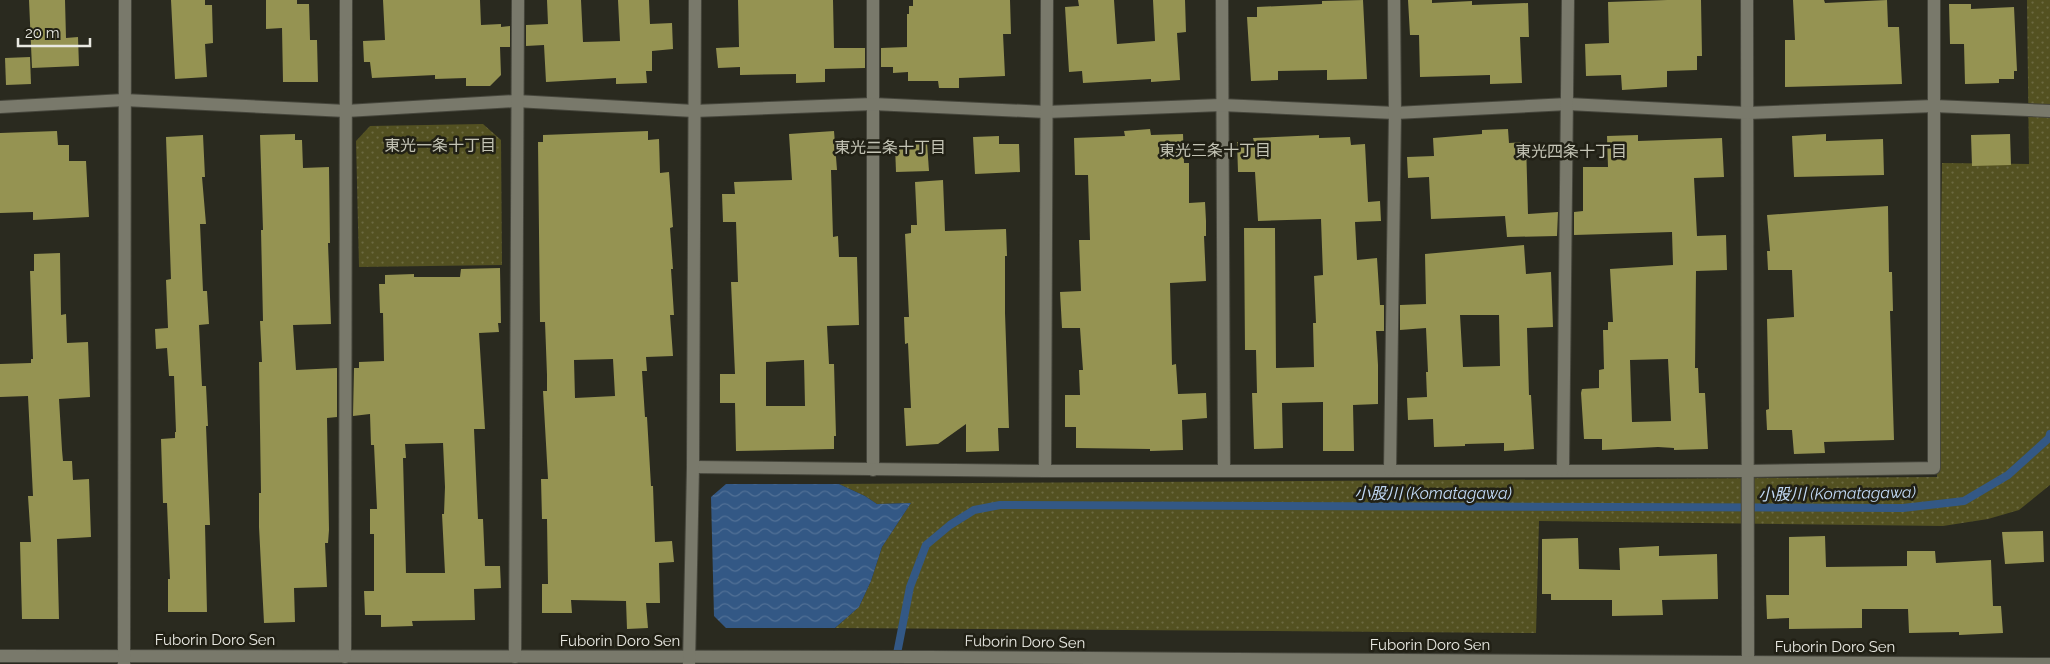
<svg xmlns="http://www.w3.org/2000/svg" width="2050" height="664" font-family="Raleway,'Noto Sans JP',sans-serif">
  <style>
    .green { fill: url(#green-dots) }
    .water { fill: url(#water-waves) }
    .lines { fill: none; stroke-linecap: round; stroke-linejoin: round }
    .stream { stroke: #335885; stroke-width: 8 }
    .building { fill: #959352; fill-rule: evenodd }
    .street-casing { stroke: #46463c; stroke-width: 14 }
    .street { stroke: #79796b; stroke-width: 12 }
    .labels { text-anchor: middle; stroke-width: 5; stroke-linejoin: round; paint-order: stroke }
    .street-label { font-size: 15px; fill: #e9e9e2; stroke: #212015 }
    .neighbourhood-label { font-size: 16px; fill: #c4c4b5; stroke: #212015 }
    .water-label { font-size: 16px; font-style: italic; fill: #c1d8f4; stroke: #212015 }
  </style>
  <defs>
    <pattern id="green-dots" width="8" height="8" patternUnits="userSpaceOnUse" patternTransform="scale(1.25)"><rect width="8" height="8" fill="#535121"/><path d="M2 2h.1M6 6h.1" fill="none" stroke="#6c6a41" stroke-width="1.8" stroke-linecap="round"/></pattern>
    <pattern id="water-waves" width="16" height="10" patternUnits="userSpaceOnUse" patternTransform="scale(1.25)"><rect width="16" height="10" fill="#335885"/><path d="M0 5q4-4 8 0t8 0" fill="none" stroke="#517096"/></pattern>
  </defs>
  <rect width="100%" height="100%" fill="#2a2a1f"/>
  <!-- green -->
  <g class="green">
    <path d="M2027,0h23v485l-31,25 -31,9 -45,7 -404,-5 -3,112 -701,-5 24,-21 12,-26 11,-34 29,-44 -34,1 -12,-8 -26,-12 1098,-7 5,-314 87,1z"/>
    <path d="M483,124l18,16 1,125 -143,2 -3,-126 14,-15z"/>
  </g>
  <!-- water -->
  <path class="water" d="M726,484h113l26,12 12,8 34,-1 -29,44 -11,34 -12,26 -24,21h-109l-12,-12 -3,-119z"/>
  <g class="lines">
    <!-- stream -->
    <path class="stream" d="M895,664l15,-77 16,-42 24,-20 24,-15 26,-5 903,3 61,-7 44,-26 41,-37 1,-4"/>
  </g>
  <!-- building -->
  <g class="building">
    <path d="M29,0h36l1,38 12,-1 1,29 -47,2z"/>
    <path d="M171,0h34v5h7l1,38 -8,1 2,33 -32,2z"/>
    <path d="M266,0h31v4h12l1,36h7l1,42h-35l-1,-54 -16,1z"/>
    <path d="M383,0h97l1,25 20,-1v3l9,-1v21h-10l1,28 -11,11h-24v-8l-31,1v-4l-63,3 -2,-16h-6l-1,-21 22,-1z"/>
    <path d="M547,0h34l2,42 37,-1 -2,-41h31l1,24 22,-1 1,26 -21,2v20h-6l1,12 -31,1v-6l-70,4 -2,-37 -18,1v-21l22,-1z"/>
    <path d="M738,0h95l1,48h31v20l-40,1v13l-29,1v-9l-56,1v-8l-22,1 -2,-20 23,-1z"/>
    <path d="M913,0h97l1,34h-8l2,42 -46,2v10h-20l-1,-7h-30v-9l-15,1v-6h-12v-19l26,-1v-33h2v-8h4z"/>
    <path d="M1078,0h36l3,44 38,-3 -2,-41h32l1,32 -9,1 3,47 -29,2v-3l-68,4 -1,-12 -13,1 -4,-65 14,-1z"/>
    <path d="M1363,0l4,79 -40,1v-10l-49,1v9l-27,1 -4,-64h10v-10l65,-3v-3z"/>
    <path d="M1408,0h24v3l40,-2v4l56,-2 1,34h-9l2,46 -32,1v-9l-70,2 -1,-42h-9z"/>
    <path d="M1667,0h34l1,56h-5v14l-30,1v16l-45,3 -1,-15 -35,1 -1,-32 24,-1 -1,-41z"/>
    <path d="M1793,0h31l1,3 62,-3 1,27h11l3,57 -117,3v-47h10z"/>
    <path d="M1949,4h22v5l43,-2 3,64h-3v8h-15v4l-34,1 -1,-40h-14z"/>
    <path d="M30,57l1,27 -25,1 -1,-27z"/>
    <path d="M1150,129l1,6 32,-1 1,29h5v40l16,-1 1,19v15h-2l2,45 -36,2 2,82 4,-1 2,30 28,-1 1,25 -25,2 1,30 -33,1v-2l-74,-1v-21h-11v-32h15l-1,-25h4l-3,-42h-18l-2,-36 21,-1 -2,-51h11l-2,-65h-13l-1,-37 51,-2 -1,-5z"/>
    <path d="M1508,129l1,14 17,-1 2,72 30,-2 -1,24 -50,1 -2,-21 -74,3 -2,-42 -21,1 -1,-21 27,-1 -1,-18 49,-4v-4z"/>
    <path d="M57,131l1,14h11v16h17l3,56 -56,3v-8l-33,1v-80z"/>
    <path d="M648,131v9l11,-1 1,34 9,-1 4,55 -3,1 3,41h-2l3,46h-4l3,41 -27,1 1,14h-5l3,46h2l4,69h2l2,56 17,-1 2,21 -15,1 1,40h-14l2,25 -21,1 -1,-28 -55,-1 1,13h-30v-29h6l-1,-65h-5l-1,-40h7l-5,-88h4v-16l-2,-53h-5l-2,-180h5v-7zM613,359l2,37 -40,2 -1,-38z"/>
    <path d="M834,131l3,39h-6l2,67 5,-1 1,21h18l2,68 -32,1 2,38h5l2,72h-2v13l-98,2 -1,-48h-15v-29h15l-4,-92h7l-2,-60h-13l-1,-28h13l-1,-12 58,-2 -3,-46zM804,360l1,46h-39v-44z"/>
    <path d="M295,134v6h7l1,28 26,-1 1,76h-2l3,81 -38,1 3,45 41,-2v49l-10,1 2,112 -1,13h-3l2,44 -33,1 1,34 -31,1 -5,-96v-34h2l-2,-131h3l-2,-41h3l-2,-91h2l-3,-95z"/>
    <path d="M1826,134v7l57,-2 1,36 -90,2 -2,-41z"/>
    <path d="M2010,134l1,31 -39,1 -1,-31z"/>
    <path d="M203,135l2,42h-3l4,47h-6l3,67h4l2,33 -10,1 3,61h4l2,40h-2l4,99h-5l2,87h-39v-33h2l-3,-76h-4l-2,-64 14,-1v-6h1l-2,-56h-5l-2,-28 -11,1 -1,-20 13,-1 -2,-48 5,-1 -5,-142z"/>
    <path d="M1319,135v3l31,-1 1,8 14,-1 3,58 12,-1 1,20 -26,1 2,38 20,-2 3,47h4v26h-8l2,34v39l-25,1 1,46h-31v-49l-41,1 1,45 -29,1 -2,-56h5l-1,-43h-11l-1,-122h31l1,140 38,-1 -1,-44h3l-2,-47 9,-1 -2,-56 -63,2 -3,-49h-17l-1,-30h17l-1,-4z"/>
    <path d="M1638,135v6l84,-3 2,39 -30,1 3,58 29,-1 1,35 -31,1 -1,97h3l1,25h6l3,56 -34,1v-2l-16,-1 -56,3v-11h-18l-3,-46 1,-4 17,-1v-18l5,-1 -1,-39h5v-8h5l-3,-53 63,-4 -1,-33 -98,3v-23l9,-1v-44h25l-1,-31zM1668,359l3,62 -39,1 -2,-62z"/>
    <path d="M999,136v8h20l1,28 -45,2 -2,-37z"/>
    <path d="M927,143l2,28 -33,1 -1,-27z"/>
    <path d="M943,180l2,51 61,-2 1,27h-2v57l4,115h-11l1,23 -33,1v-28l-28,20 -32,2 -2,-38h7l-3,-65 -3,1 -1,-27h5l-4,-83 6,-1v-8h6l-2,-43z"/>
    <path d="M1888,206l1,66h3l1,39h-3l4,129 -70,2 1,11 -31,1 -2,-24h-25l-1,-20 3,-1 -2,-90 27,-2 -2,-47h-24l-1,-19h3l-3,-36z"/>
    <path d="M1524,245l2,29 25,-2 2,55 -26,1 2,67h2l3,54 -30,2v-8l-39,1v2l-31,1 -1,-28 -25,1 -1,-22 20,-1 -1,-25h2l-2,-44 -26,2v-25l26,-1 -1,-50zM1460,315h39l1,51 -37,1z"/>
    <path d="M60,253l1,62 5,-1 1,29 21,-1 2,55 -31,2 3,51 1,11h9l1,19 16,-1 2,58 -34,2 2,80h-37l-2,-77h11l-3,-46h5l-5,-100 -28,1v-33l31,-1v-4h2l-3,-88h4v-17z"/>
    <path d="M500,268l1,55h-3l1,9 -20,1 6,96h-11l4,90h5l2,47h15l1,22 -27,1 1,31 -63,1 1,5 -32,1v-12h-16l-1,-24h10v-57h-4v-25h7l-3,-64h-3l-1,-31 -17,2 1,-48h5v-6l25,-1 -1,-48h-3l-1,-29h6v-9l29,-1v3h46l1,-8zM443,443l2,44 -1,27h-2l3,59h-39l-3,-115h3l-1,-14z"/>
    <path d="M2043,531l1,31 -39,2 -3,-32z"/>
    <path d="M1825,536l1,31 81,-1v-15h28l1,12 55,-3 2,46h8l2,27 -44,2v-3l-50,1 -1,-24h-46v19l-73,1v-11l-22,1 -1,-24h23v-58z"/>
    <path d="M1578,538l1,31 41,1 -1,-22 40,-2v10l58,-2 1,45 -56,1 1,15 -51,1v-16h-61v-6h-9v-55z"/>
  </g>
  <g class="lines">
    <!-- street casing -->
    <g class="street-casing">
      <g id="street">
        <path d="M873,0v470"/>
        <path d="M1222,0l2,471"/>
        <path d="M1747,0l1,663"/>
        <path d="M0,107l124,-7 222,11 170,-10 178,10 179,-7 173,8 175,-7 174,8 173,-9 179,9 187,-7 116,5"/>
        <path d="M693,467l352,4h702l187,-3v-468"/>
        <path d="M1390,470l5,-357 -1,-113"/>
        <path d="M1563,470l5,-470"/>
        <path d="M1045,471l2,-471"/>
        <path d="M0,656l928,1 1122,7"/>
        <path d="M345,657l1,-657"/>
        <path d="M515,657l3,-657"/>
        <path d="M124,664l1,-664"/>
        <path d="M689,664l4,-197 2,-467"/>
      </g>
    </g>
    <!-- street -->
    <use href="#street" class="street"/>
  </g>
  <g class="labels">
    <!-- street labels -->
    <g class="street-label">
      <text x="215" y="645">Fuborin Doro Sen</text>
      <text x="620" y="646">Fuborin Doro Sen</text>
      <text transform="translate(1025 642) rotate(1)" y="5">Fuborin Doro Sen</text>
      <text x="1430" y="650">Fuborin Doro Sen</text>
      <text x="1835" y="652">Fuborin Doro Sen</text>
    </g>
    <!-- neighbourhood labels -->
    <g class="neighbourhood-label">
      <text x="440" y="151">東光一条十丁目</text>
      <text x="890" y="153">東光二条十丁目</text>
      <text x="1215" y="156">東光三条十丁目</text>
      <text x="1571" y="157">東光四条十丁目</text>
    </g>
    <!-- water labels -->
    <g class="water-label">
      <text x="1433" y="499">小股川 (Komatagawa)</text>
      <text transform="translate(1837 493) rotate(-1)" y="6">小股川 (Komatagawa)</text>
    </g>
  </g>
  <!-- scale -->
  <path d="M18 38v8h72v-8" fill="none" stroke="#e9e9e2" stroke-width="2.5"/>
  <text x="25" y="38" font-size="15" fill="#e9e9e2" stroke="#212015" stroke-width="4" paint-order="stroke">20 m</text>
</svg>
